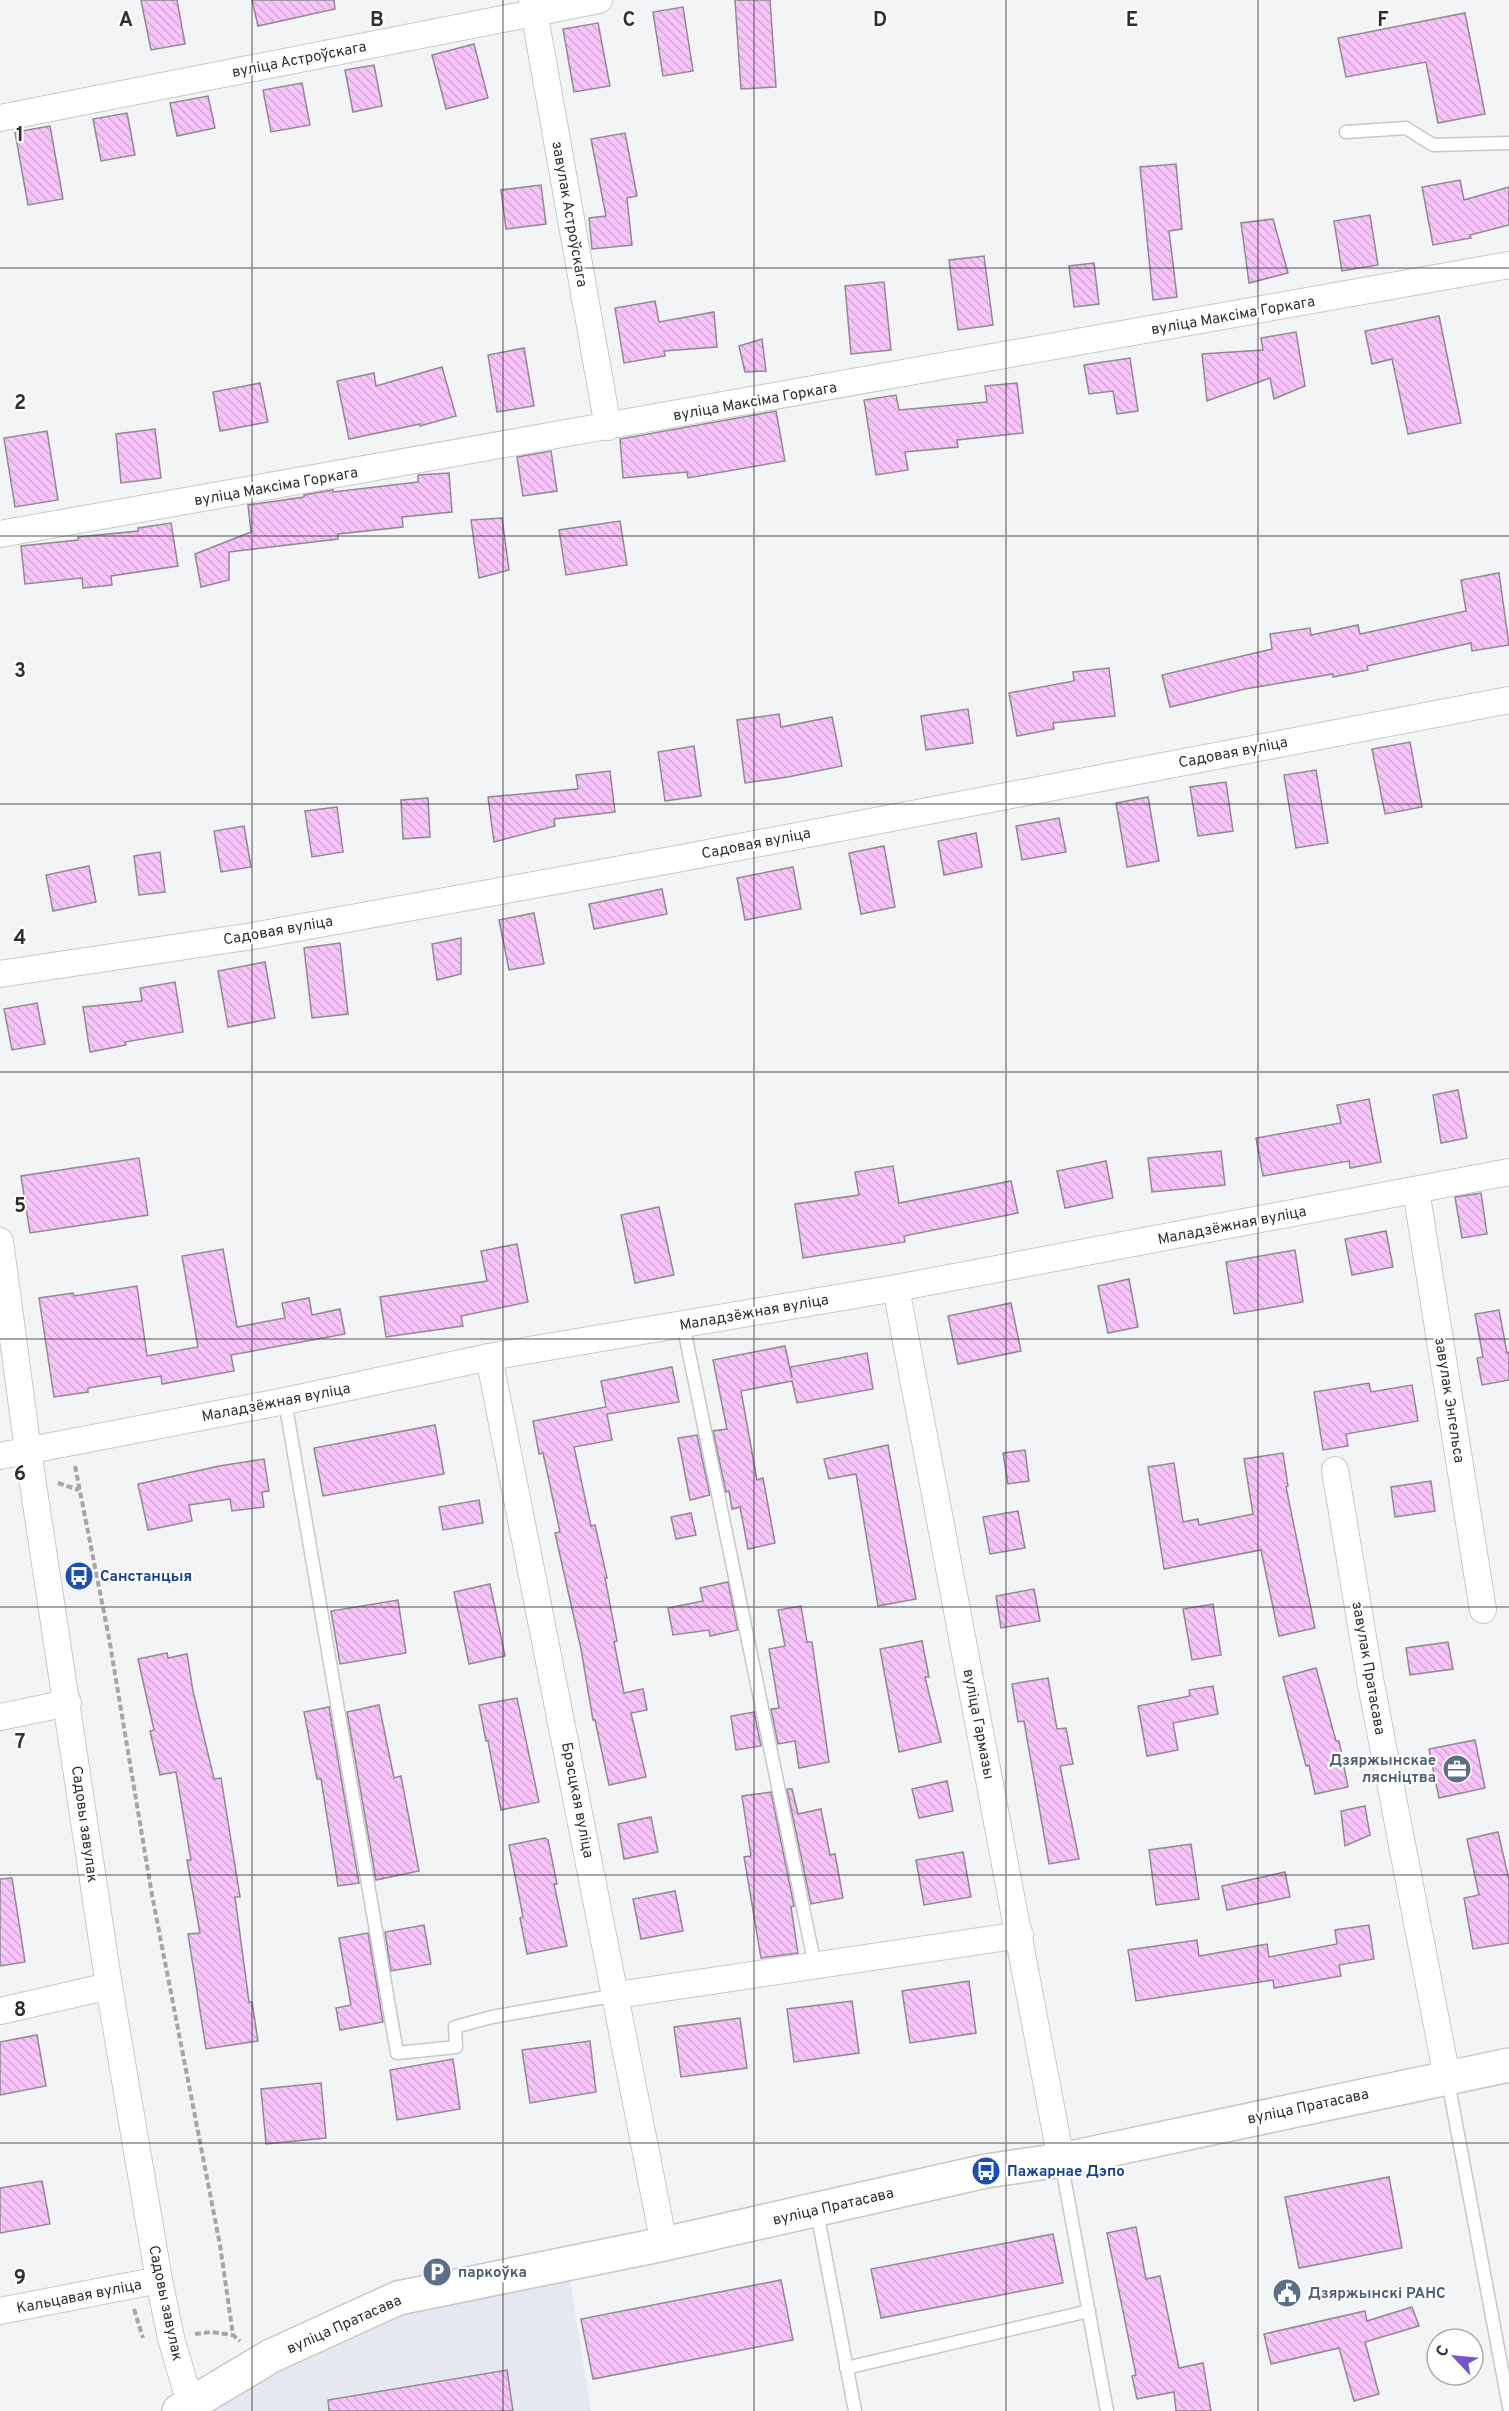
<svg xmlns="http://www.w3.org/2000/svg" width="1509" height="2411" font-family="Overpass,sans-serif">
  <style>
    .built { fill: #e5e8f1 }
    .building { fill: url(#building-back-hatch); stroke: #8d8b8d; stroke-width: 1.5 }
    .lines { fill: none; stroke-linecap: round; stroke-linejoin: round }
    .lane-casing { stroke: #c7c8ca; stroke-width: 15 }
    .street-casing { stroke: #c7c8ca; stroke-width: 28 }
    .secondary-casing { stroke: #c7c8ca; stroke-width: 36 }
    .path { stroke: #a5a6a7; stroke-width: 4; stroke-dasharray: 6 3; stroke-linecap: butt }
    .lane { stroke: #fff; stroke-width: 12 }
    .street { stroke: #fff; stroke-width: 26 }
    .secondary { stroke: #fff; stroke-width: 33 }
    .grid { fill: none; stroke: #303031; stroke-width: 1.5; stroke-opacity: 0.55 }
    .labels { text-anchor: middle; stroke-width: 4.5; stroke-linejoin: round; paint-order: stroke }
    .street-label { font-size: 15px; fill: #303031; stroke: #fff }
    .transit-label { font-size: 15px; font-weight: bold; fill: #164399; stroke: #fff; text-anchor: start }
    .service-label { font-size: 15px; font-weight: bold; fill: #4e5e75; stroke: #fff; text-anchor: start }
    .grid-label { font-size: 20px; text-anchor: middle; font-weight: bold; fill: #303031; stroke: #fff; stroke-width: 4.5; stroke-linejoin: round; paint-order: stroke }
  </style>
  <defs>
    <pattern id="building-back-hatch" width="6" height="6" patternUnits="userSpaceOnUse" patternTransform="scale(1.5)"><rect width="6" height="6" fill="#f8c3fa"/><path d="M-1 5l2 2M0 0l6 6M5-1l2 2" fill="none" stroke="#d5a8d7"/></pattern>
  </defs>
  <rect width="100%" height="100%" fill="#f3f4f6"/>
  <!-- built -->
  <path class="built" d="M569,2275l22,136h-381l65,-42 130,-62z"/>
  <!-- building -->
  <g class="building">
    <path d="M141,0h36l8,44 -34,6z"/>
    <path d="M252,0h82l1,9 -77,17z"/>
    <path d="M735,0h35l6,87 -35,2z"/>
    <path d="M683,7l10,64 -30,5 -10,-64z"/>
    <path d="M1465,13l20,101 -47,9 -12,-61 -80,15 -8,-39z"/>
    <path d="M598,23l12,63 -36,6 -11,-63z"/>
    <path d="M474,44l14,54 -42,11 -14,-54z"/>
    <path d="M374,65l8,41 -29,6 -8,-42z"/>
    <path d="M302,83l8,42 -39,7 -8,-42z"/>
    <path d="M208,96l7,32 -38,8 -7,-33z"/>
    <path d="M127,113l8,42 -34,6 -8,-42z"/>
    <path d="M50,126l13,73 -35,6 -13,-73z"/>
    <path d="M625,133l12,63 -10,2 5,47 -40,4 -3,-31 17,-2 -15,-77z"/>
    <path d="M1176,164l6,65 -13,2 8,66 -24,3 -13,-133z"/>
    <path d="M1460,180l4,20 45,-13v38l-39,10 1,3 -38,7 -11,-58z"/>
    <path d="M541,185l5,39 -40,5 -5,-39z"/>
    <path d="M1370,215l8,50 -36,6 -8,-50z"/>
    <path d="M1273,219l15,54 -39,10 -8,-60z"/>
    <path d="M984,256l9,69 -35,5 -9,-70z"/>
    <path d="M1094,263l5,41 -25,3 -5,-41z"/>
    <path d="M884,282l7,68 -40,4 -6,-68z"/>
    <path d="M655,301l4,21 55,-10 3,35 -53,4 1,5 -41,7 -9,-55z"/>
    <path d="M1439,316l22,107 -53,11 -16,-75 -20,5 -7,-33z"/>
    <path d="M1296,332l9,54 -31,13 -4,-21 -63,23 -5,-47 61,-4 -2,-12z"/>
    <path d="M762,339l4,32 -21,1 -6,-26z"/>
    <path d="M524,348l10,58 -37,6 -9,-57z"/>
    <path d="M1130,358l8,53 -21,3 -4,-23 -24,3 -5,-29z"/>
    <path d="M442,367l14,49 -36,10v-2l-71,15 -12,-58 37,-8 2,13z"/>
    <path d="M260,383l8,39 -48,9 -7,-39z"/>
    <path d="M1017,383l6,50 -66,7 1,7 -53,5 3,18 -32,5 -12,-75 32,-5 3,15 88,-8 -2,-16z"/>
    <path d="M776,411l9,50 -97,17 -1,-6 -64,6 -3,-39z"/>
    <path d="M155,429l6,49 -40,5 -5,-49z"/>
    <path d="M47,431l11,69 -43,7 -11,-69z"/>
    <path d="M551,451l6,40 -34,5 -6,-39z"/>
    <path d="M449,473l3,39 -50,5 1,10 -65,7v5l-109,13v28l-28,7 -6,-33 56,-22 -3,-27 56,-8v-2l29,-5v2l85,-10v-7z"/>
    <path d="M502,518l7,52 -30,8 -8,-58z"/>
    <path d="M620,521l7,44 -61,10 -7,-45z"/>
    <path d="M171,523l7,43 -67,10 1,9 -29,3 -1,-10 -57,6 -4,-38 57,-6v-3l60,-6v-3z"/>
    <path d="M1499,573l10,72 -37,6 -1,-8 -104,23 1,4 -35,7v-3l-88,15 -75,18 -8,-32 110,-26 -2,-15 40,-6 1,7 47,-10 2,9 106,-23 -5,-31z"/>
    <path d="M1109,668l6,48 -62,7 1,6 -37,7 -8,-43 65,-12 -1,-9z"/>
    <path d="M968,709l5,34 -47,7 -5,-34z"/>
    <path d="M779,714l2,13 51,-10 10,49 -54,11 -43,6 -8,-63z"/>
    <path d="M1410,742l12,65 -37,7 -13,-65z"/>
    <path d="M694,746l7,50 -36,5 -7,-49z"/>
    <path d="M1316,770l12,73 -32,5 -12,-73z"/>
    <path d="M610,771l5,41 -61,7 1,7 -61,16 -6,-45 90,-8 -2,-14z"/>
    <path d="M1226,782l7,49 -35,5 -8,-49z"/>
    <path d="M1148,797l11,64 -32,6 -11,-64z"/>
    <path d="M428,798l2,39 -27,2 -2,-39z"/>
    <path d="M337,807l6,45 -31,5 -7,-46z"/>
    <path d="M1059,818l7,34 -44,8 -6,-34z"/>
    <path d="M244,826l7,41 -30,5 -7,-41z"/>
    <path d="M976,833l6,34 -38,8 -6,-34z"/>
    <path d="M884,846l11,61 -34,7 -12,-61z"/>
    <path d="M160,852l5,40 -26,3 -5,-39z"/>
    <path d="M89,866l7,36 -43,9 -7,-36z"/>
    <path d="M793,867l8,42 -56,11 -8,-42z"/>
    <path d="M662,889l5,25 -73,15 -5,-25z"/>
    <path d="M534,913l10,51 -35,6 -10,-50z"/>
    <path d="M461,938v36l-24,6 -5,-36z"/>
    <path d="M340,943l8,71 -36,4 -8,-70z"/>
    <path d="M265,962l10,56 -47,9 -10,-56z"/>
    <path d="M175,982l8,50 -58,10 1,3 -36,7 -7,-45 59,-6 -2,-13z"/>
    <path d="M37,1003l8,41 -33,6 -8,-41z"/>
    <path d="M1458,1090l9,48 -26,5 -8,-48z"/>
    <path d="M1369,1099l12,63 -31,6 -1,-7 -86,15 -7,-38 85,-15 -4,-18z"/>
    <path d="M1221,1151l4,34 -73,7 -4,-34z"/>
    <path d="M139,1158l9,57 -118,18 -9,-57z"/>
    <path d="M1106,1161l7,37 -48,10 -8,-37z"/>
    <path d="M893,1166l6,37 112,-22 7,32 -114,23 1,6 -102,16 -8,-54 64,-9 -4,-23z"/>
    <path d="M1481,1193l6,41 -25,4 -7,-41z"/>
    <path d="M659,1207l15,68 -39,8 -14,-68z"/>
    <path d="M1386,1231l7,36 -41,8 -7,-36z"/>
    <path d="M517,1244l11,58 -67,14 2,10 -77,11 -6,-40 107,-16 -6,-30z"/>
    <path d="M223,1249l14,78 48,-9 -3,-15 27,-5 3,17 28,-6 5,25 -114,21 3,16 -72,13 -1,-8 -73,12v4l-34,5 -15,-99 34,-5 1,3 63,-10 10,70 51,-9 -16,-91z"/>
    <path d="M1295,1250l8,52 -69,12 -8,-52z"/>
    <path d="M1129,1279l9,48 -30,6 -10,-47z"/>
    <path d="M1011,1303l10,48 -63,13 -10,-48z"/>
    <path d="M1499,1310l8,43 2,-1v28l-27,5 -5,-27 6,-1 -8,-43z"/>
    <path d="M785,1346l7,32 -2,-11 77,-14 6,36 -76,14 -5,-22 -51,10 16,89 6,-2 12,65 -27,6 -8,-42 -8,2 -3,-18 -3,1 -13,-61 14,-2 -14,-69z"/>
    <path d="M672,1367l7,35 -72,12 5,26 -38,7 17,79 4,-1 12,53h-2l12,63 -3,1 10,51 19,-4 4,21 -16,3 15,64 -37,8 -14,-65h-2l-12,-71 -26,-116 5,-1 -17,-79 -4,1 -6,-33 73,-14 -5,-26z"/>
    <path d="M1369,1383l2,9 41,-7 6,36 -72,13 2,12 -25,4 -9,-58z"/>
    <path d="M435,1425l9,49 -121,22 -9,-48z"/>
    <path d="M697,1435l13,60 -20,5 -12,-62z"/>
    <path d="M888,1445l28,154 -38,7 -22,-132 -27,5 -5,-20z"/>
    <path d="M1025,1450l4,31 -21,3 -5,-31z"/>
    <path d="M1283,1453l5,33 -2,1 29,141 -36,8 -18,-86 -97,19 -16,-102 26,-4 9,59 15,-3 1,6 54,-11 -9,-55z"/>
    <path d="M264,1459l5,32 -7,1 2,15 -32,4 -2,-12 -41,6 3,16 -44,9 -10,-46 81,-18z"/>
    <path d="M1431,1481l4,30 -40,6 -4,-30z"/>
    <path d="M479,1500l4,23 -40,7 -4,-23z"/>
    <path d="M1018,1511l7,37 -35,6 -7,-37z"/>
    <path d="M691,1513l5,22 -20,4 -5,-22z"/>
    <path d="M728,1582l10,48 -28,6 -1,-6 -36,5 -5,-27 35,-7 -3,-13z"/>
    <path d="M490,1584l15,72 -36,8 -15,-72z"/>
    <path d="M1034,1589l6,32 -39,7 -5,-32z"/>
    <path d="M398,1600l8,53 -66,11 -9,-53z"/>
    <path d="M1213,1604l8,51 -29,5 -9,-51z"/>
    <path d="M801,1606l6,36h5l17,120 -30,6 -4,-27 -17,3 -7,-35 8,-1 -10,-59 16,-3 -7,-36z"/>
    <path d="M922,1641l7,36h-4l16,65 -42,10 -19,-103z"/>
    <path d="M1448,1642l5,27 -43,6 -4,-27z"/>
    <path d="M167,1653l1,5 19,-4 6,37 21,88 7,-1 19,119h-5l14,105h3l6,39 -52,8 -18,-115 12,-1 -13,-73h4l-15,-88 -16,3 -10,-44 4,-1 -16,-71z"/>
    <path d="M1316,1668l20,73h3l9,46 -33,7 -6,-29 -3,1 -23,-89z"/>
    <path d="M1048,1678l9,51 9,-1 7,36 -13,2 19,93 -30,5 -25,-143 -6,1 -6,-38z"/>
    <path d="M1213,1686l5,28 -45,9 5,27 -31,6 -9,-50 52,-10 -1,-6z"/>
    <path d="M517,1698l22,104 -38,8 -13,-69h-2l-7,-36z"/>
    <path d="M379,1705l15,73 7,-2 18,95 -43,9 -29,-168z"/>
    <path d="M329,1707l30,176 -21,3 -17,-107h-4l-13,-67z"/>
    <path d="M754,1712l7,34 -25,4 -5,-34z"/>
    <path d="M1475,1740l10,48 -46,10 -10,-49z"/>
    <path d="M947,1781l6,30 -34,7 -7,-29z"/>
    <path d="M787,1789h5l6,25 23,-5 9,46 5,-1 8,44 -32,6z"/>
    <path d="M771,1792l23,114 -3,1 7,46 -37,5 -17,-101 7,-1 -9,-60z"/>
    <path d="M1365,1806l5,29 -25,11 -4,-35z"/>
    <path d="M651,1817l7,35 -34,7 -6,-35z"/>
    <path d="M1498,1832l11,48v63l-36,6 -9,-51 15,-3 -12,-56z"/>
    <path d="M545,1838l3,2 9,44h-3l13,62 -40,8 -7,-36 3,-1 -14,-72z"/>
    <path d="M1191,1844l8,55 -43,6 -7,-55z"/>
    <path d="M963,1852l8,45 -47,8 -8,-45z"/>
    <path d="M1285,1872l5,25 -63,13 -5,-24z"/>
    <path d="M12,1878l13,84 -25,4v-87z"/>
    <path d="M675,1891l8,40 -42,8 -8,-40z"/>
    <path d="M424,1925l7,39 -40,7 -6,-39z"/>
    <path d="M1369,1925l5,34 -35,6 2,11 -67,12 -1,-8 -137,21 -8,-51 69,-10 2,16 68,-12 2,13 68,-13 -2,-14z"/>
    <path d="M368,1933l15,89 -43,8 -4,-22 15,-3 -12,-67z"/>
    <path d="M969,1981l7,52 -66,10 -8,-52z"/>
    <path d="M852,2001l7,52 -65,9 -7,-53z"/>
    <path d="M740,2018l7,50 -66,9 -7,-50z"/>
    <path d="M37,2035l9,51 -46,9v-53z"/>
    <path d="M590,2041l6,51 -66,11 -8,-53z"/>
    <path d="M453,2059l7,50 -63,11 -7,-50z"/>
    <path d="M321,2083l5,55 -60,6 -5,-55z"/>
    <path d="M1389,2177l13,71 -103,20 -14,-71z"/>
    <path d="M42,2181l8,43 -50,9v-45z"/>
    <path d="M1136,2227l10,52 14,-3 19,92 24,-5 8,48h-35l-2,-19 -37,7 -5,-23 4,-1 -29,-142z"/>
    <path d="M1053,2234l10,49 -182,35 -10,-49z"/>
    <path d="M781,2280l12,60 -200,39 -12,-60z"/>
    <path d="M1412,2307l7,19 -54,16 14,52 -25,7 -15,-53 -68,16 -7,-30 101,-23 2,10z"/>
    <path d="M507,2370l6,41h-184l-1,-11z"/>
  </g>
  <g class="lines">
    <!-- lane casing -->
    <g class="lane-casing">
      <g id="lane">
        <path d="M1346,132l60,-4 27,17 76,-2"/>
        <path d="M683,1324l132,642"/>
        <path d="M285,1401l112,652 59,-6 -1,-20 37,-10 125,-22"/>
        <path d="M1448,2081l61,326"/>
        <path d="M1061,2161l46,250"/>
        <path d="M817,2212l38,199"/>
        <path d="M846,2368l243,-57"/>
      </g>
    </g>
    <!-- street casing -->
    <g class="street-casing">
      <g id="street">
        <path d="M532,0l76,427"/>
        <path d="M0,118l599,-118"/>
        <path d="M0,534l1509,-269"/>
        <path d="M0,974l253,-38 429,-78 827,-158"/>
        <path d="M1416,1190l67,420"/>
        <path d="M0,1241l28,210 81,535 50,294 12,58 19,65"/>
        <path d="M896,1288l165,872"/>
        <path d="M489,1357l175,887"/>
        <path d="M0,1456l285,-55 204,-44 407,-69 613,-116"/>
        <path d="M1335,1470l35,209 77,398"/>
        <path d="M0,1717l68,-14"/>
        <path d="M617,1995l403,-60"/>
        <path d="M0,2011l109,-25"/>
        <path d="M0,2311l159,-31"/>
      </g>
    </g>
    <!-- secondary casing -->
    <g class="secondary-casing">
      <path id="secondary" d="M179,2411l92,-55 127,-58 266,-54 322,-73 75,-11 448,-95"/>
    </g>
    <!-- path -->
    <g class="path">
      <path d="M75,1466l34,172 43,257 68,350 13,90 7,6"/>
      <path d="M58,1483l21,7"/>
      <path d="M134,2309l9,29"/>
      <path d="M195,2334l16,-2 22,3"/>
    </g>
    <!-- lane -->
    <use href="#lane" class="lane"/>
    <!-- street -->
    <use href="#street" class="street"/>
    <!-- secondary -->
    <use href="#secondary" class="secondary"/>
  </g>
  <!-- grid -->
  <path class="grid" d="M252,0v2411M503,0v2411M754,0v2411M1006,0v2411M1258,0v2411M0,268h1509M0,536h1509M0,804h1509M0,1072h1509M0,1339h1509M0,1607h1509M0,1875h1509M0,2143h1509"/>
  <!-- icons -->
  <defs>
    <g id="bus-disc" transform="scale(1.5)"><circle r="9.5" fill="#1a4fb4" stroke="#fff"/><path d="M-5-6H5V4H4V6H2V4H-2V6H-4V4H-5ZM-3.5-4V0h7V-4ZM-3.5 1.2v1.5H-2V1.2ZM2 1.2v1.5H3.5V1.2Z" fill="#fff"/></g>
    <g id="office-disc" transform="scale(1.5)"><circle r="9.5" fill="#5c6f8a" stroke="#fff"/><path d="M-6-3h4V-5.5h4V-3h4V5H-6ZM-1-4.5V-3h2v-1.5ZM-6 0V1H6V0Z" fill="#fff"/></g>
    <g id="parking-disc" transform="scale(1.5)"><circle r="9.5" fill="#5c6f8a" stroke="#fff"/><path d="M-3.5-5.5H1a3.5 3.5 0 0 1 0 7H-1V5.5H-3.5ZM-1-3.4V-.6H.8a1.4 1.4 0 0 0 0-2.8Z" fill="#fff"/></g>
    <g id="civic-disc" transform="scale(1.5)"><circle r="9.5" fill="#5c6f8a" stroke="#fff"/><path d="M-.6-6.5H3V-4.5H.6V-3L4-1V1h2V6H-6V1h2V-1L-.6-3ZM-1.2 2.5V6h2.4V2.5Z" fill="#fff"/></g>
  </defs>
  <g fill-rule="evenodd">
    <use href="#bus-disc" x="79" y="1576"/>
    <use href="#office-disc" x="1457" y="1769"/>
    <use href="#bus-disc" x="986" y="2171"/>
    <use href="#parking-disc" x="437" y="2272"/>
    <use href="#civic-disc" x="1287" y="2293"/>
  </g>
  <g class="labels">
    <!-- street labels -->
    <g class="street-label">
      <text transform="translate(299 59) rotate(-11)" y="5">вуліца Астроўскага</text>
      <text transform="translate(570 214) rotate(80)" y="5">завулак Астроўскага</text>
      <text transform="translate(1233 315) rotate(-10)" y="5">вуліца Максіма Горкага</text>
      <text transform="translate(755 401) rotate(-10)" y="5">вуліца Максіма Горкага</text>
      <text transform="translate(276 486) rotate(-10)" y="5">вуліца Максіма Горкага</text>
      <text transform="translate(1233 752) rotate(-11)" y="5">Садовая вуліца</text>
      <text transform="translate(756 843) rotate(-11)" y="5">Садовая вуліца</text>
      <text transform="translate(278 930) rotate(-10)" y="5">Садовая вуліца</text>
      <text transform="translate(1232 1225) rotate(-11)" y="5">Маладзёжная вуліца</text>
      <text transform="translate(754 1312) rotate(-10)" y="5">Маладзёжная вуліца</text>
      <text transform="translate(1450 1400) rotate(81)" y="5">завулак Энгельса</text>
      <text transform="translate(276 1402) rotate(-11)" y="5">Маладзёжная вуліца</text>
      <text transform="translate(1369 1668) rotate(80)" y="5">завулак Пратасава</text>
      <text transform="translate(979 1724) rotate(79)" y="5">вуліца Гармазы</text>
      <text transform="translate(578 1800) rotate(79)" y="5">Брэсцкая вуліца</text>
      <text transform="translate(85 1824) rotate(82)" y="5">Садовы завулак</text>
      <text transform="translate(1308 2106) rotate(-12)" y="5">вуліца Пратасава</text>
      <text transform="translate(833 2206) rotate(-13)" y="5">вуліца Пратасава</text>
      <text transform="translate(79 2296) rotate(-11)" y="5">Кальцавая вуліца</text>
      <text transform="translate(166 2303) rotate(78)" y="5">Садовы завулак</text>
      <text transform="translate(344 2324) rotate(-24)" y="5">вуліца Пратасава</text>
    </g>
    <!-- transit labels -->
    <g class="transit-label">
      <text x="100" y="1581">Санстанцыя</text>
      <text x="1007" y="2176">Пажарнае Дэпо</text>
    </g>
    <!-- service labels -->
    <g class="service-label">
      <text x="1436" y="1765" text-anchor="end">Дзяржынскае<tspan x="1436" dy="17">лясніцтва</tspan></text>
      <text x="458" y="2277">паркоўка</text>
      <text x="1308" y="2298">Дзяржынскі РАНС</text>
    </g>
  </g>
  <g class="grid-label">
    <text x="126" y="26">A</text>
    <text x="377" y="26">B</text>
    <text x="629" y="26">C</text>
    <text x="880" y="26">D</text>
    <text x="1132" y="26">E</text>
    <text x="1383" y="26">F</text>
    <text x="20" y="141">1</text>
    <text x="20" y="409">2</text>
    <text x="20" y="677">3</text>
    <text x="20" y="944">4</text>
    <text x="20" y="1212">5</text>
    <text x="20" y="1480">6</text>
    <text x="20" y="1748">7</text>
    <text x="20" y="2016">8</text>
    <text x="20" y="2284">9</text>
  </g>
  <!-- north arrow -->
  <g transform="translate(1455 2357) rotate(296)"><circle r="28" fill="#ffffff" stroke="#acacad" stroke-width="1.5"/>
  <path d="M0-4.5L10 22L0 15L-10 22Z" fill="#7655cf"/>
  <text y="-9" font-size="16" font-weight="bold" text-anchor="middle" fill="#303031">С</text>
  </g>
</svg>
